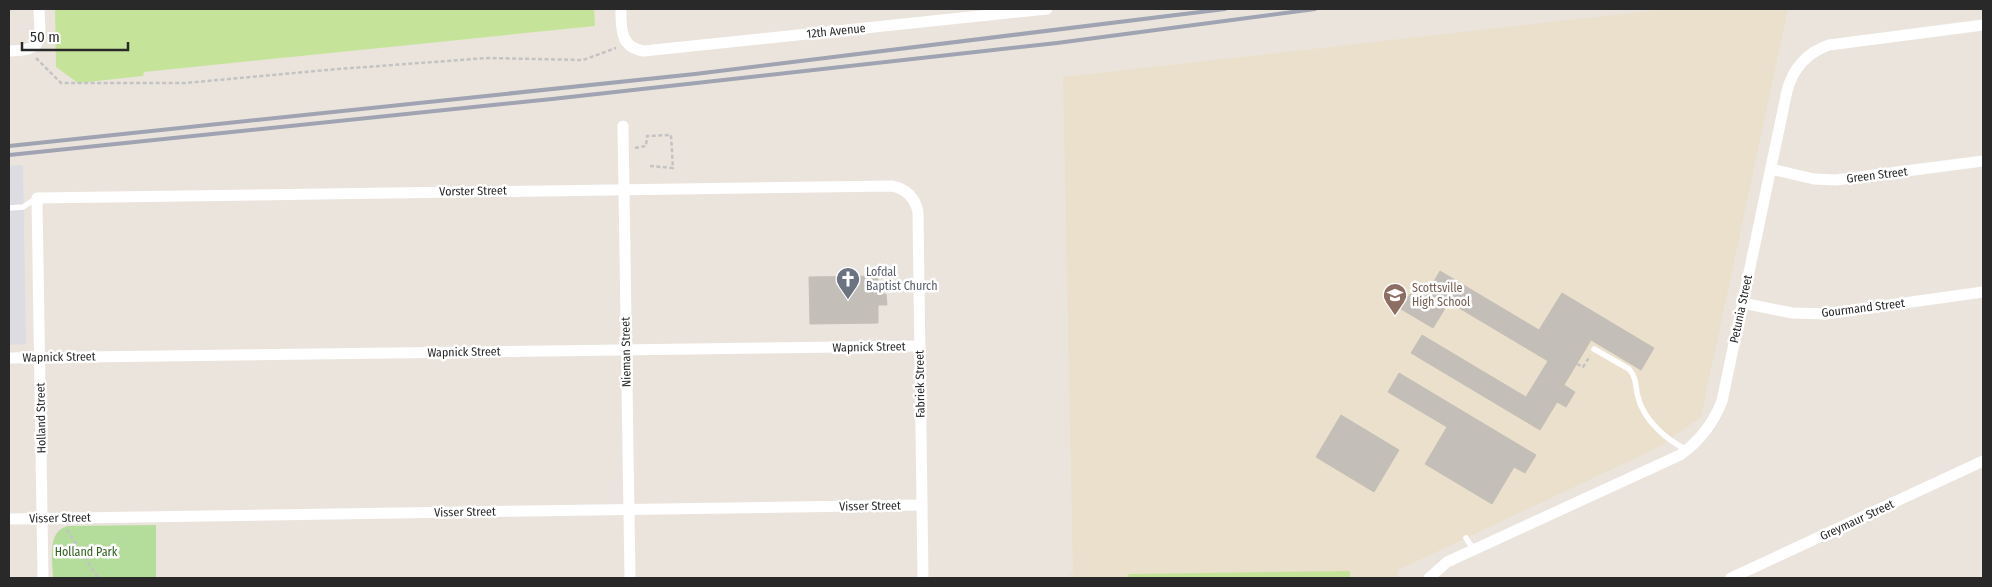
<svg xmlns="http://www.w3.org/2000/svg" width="1992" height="587" font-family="'Fira Sans Condensed',sans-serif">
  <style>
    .industrial { fill: #dedce3 }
    .education { fill: #ebe0cc }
    .green { fill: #b4dd9c }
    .pitch { fill: #c6e499 }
    .building { fill: #c3beb8; stroke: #c5bfb6 }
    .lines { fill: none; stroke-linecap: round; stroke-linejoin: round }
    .path { stroke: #c3c3c3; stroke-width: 2.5; stroke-dasharray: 4 2.5; stroke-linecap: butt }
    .lane { stroke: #fff; stroke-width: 5.5 }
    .street { stroke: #fff; stroke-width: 11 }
    .rail { stroke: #9fa3b2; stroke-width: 4 }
    .labels { text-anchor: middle; stroke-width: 5; stroke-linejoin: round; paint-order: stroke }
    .street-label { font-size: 12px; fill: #292929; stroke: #fff }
    .worship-label { font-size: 12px; fill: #5b616d; stroke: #fff; text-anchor: start }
    .education-label { font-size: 12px; fill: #785e54; stroke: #fff; text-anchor: start }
    .park-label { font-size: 12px; fill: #2f601f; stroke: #fff }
  </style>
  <rect width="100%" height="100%" fill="#eae4dc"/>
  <!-- industrial -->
  <path class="industrial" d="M23,165l3,179 -17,1v-179z"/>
  <!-- education -->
  <path class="education" d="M1667,9h121l-87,408 -42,30 -261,123v8h-328v-4h3l-10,-497z"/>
  <!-- green -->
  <path class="green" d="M156,525v53h-103c0,-17 -7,-47 15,-52z"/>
  <!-- pitch -->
  <g class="pitch">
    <path d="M55,9h539l1,17 -451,46 -1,4 -65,7 -22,-16z"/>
    <path d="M1350,571v7h-221l-1,-4z"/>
  </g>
  <!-- building -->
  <g class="building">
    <path d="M1440,271l99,59 23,-37 92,55 -13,22 -50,-30 -27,45 11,7 -9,15 -9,-5 -17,28 -129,-77 11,-18 104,62 22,-36 -99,-59 -16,26 -32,-19 9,-15 12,8z"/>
    <path d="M878,276v18h8l1,11h-9v18l-68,1 -1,-47z"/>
    <path d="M1399,373l137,82 -11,18 -11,-6 -22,37 -67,-40 22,-37 -59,-35z"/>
    <path d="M1341,415l58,35 -25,42 -58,-35z"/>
  </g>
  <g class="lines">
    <!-- path -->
    <g class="path">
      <path d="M36,58l25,25h124l153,-14 150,-11 95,2 33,-12"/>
      <path d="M635,148l11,-2 1,-10 24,-1 2,33 -23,-2"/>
      <path d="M1577,364l6,3 7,-11"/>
      <path d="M67,530l31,48"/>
    </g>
    <!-- lane -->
    <g class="lane">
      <path d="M9,208l14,-1 14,-9"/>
      <path d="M1594,349l35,20c8,9 6,17 9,28 6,24 29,43 49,53"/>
      <path d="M1466,538l8,12"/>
    </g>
    <!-- street -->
    <g class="street">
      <path d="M621,9c0,19 -1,39 23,42l403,-42"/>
      <path d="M9,51c37,-1 31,-10 30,-42"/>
      <path d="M623,126l7,452"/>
      <path d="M1771,169l43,10 22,1 147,-19"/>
      <path d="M1742,303l50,10 33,1 158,-22"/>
      <path d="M9,358l911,-12"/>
      <path d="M9,519l913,-14"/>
      <path d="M43,578l-6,-380 855,-12c15,3 23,12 26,26l5,366"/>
      <path d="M1429,578l18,-16 233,-107c20,-14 33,-31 42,-54l65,-310c6,-23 19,-38 42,-46l154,-20"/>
      <path d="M1731,578l252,-117"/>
    </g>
    <!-- rail -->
    <g class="rail">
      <path d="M9,146l686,-72 530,-65"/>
      <path d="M9,155l543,-56 505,-56 258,-34"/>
    </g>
  </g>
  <!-- icons -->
  <defs>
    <g id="church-pin" transform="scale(1.25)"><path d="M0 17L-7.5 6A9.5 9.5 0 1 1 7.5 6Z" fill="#6b7280" stroke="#fff"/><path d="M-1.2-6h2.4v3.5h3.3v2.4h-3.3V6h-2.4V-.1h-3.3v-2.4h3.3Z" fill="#fff"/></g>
    <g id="school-pin" transform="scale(1.25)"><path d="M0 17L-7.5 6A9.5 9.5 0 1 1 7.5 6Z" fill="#8d6e63" stroke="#fff"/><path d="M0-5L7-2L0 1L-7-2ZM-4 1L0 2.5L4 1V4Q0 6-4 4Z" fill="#fff"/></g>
  </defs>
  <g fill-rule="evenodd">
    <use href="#church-pin" x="848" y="279"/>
    <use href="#school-pin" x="1395" y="295"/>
  </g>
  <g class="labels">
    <!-- street labels -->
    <g class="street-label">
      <text transform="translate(836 31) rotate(-6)" y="4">12th Avenue</text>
      <text transform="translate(1877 175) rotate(-7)" y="4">Green Street</text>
      <text transform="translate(473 191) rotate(-1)" y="4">Vorster Street</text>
      <text transform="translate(1863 308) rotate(-7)" y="4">Gourmand Street</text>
      <text transform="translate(1741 309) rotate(-78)" y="4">Petunia Street</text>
      <text transform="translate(869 347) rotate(-1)" y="4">Wapnick Street</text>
      <text transform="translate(464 352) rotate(-1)" y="4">Wapnick Street</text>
      <text transform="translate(626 352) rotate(-91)" y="4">Nieman Street</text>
      <text transform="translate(59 357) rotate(-1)" y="4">Wapnick Street</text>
      <text transform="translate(920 384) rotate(-91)" y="4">Fabriek Street</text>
      <text transform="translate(41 418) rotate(-91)" y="4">Holland Street</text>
      <text transform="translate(870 506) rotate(-1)" y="4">Visser Street</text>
      <text transform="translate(465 512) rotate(-1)" y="4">Visser Street</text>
      <text transform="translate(60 518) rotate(-1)" y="4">Visser Street</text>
      <text transform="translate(1857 520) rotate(-25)" y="4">Greymaur Street</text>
    </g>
    <!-- worship labels -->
    <g class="worship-label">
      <text x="866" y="276">Lofdal<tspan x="866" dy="14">Baptist Church</tspan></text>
    </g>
    <!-- education labels -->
    <g class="education-label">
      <text x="1412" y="292">Scottsville<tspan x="1412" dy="14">High School</tspan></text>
    </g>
    <!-- park labels -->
    <g class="park-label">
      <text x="86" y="556">Holland Park</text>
    </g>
  </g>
  <!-- border -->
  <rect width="1992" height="587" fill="none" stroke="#292929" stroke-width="20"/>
  <!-- scale -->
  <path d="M22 42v8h106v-8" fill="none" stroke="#292929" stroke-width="2.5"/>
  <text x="30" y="42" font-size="15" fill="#292929" stroke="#ffffff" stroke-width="4" paint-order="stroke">50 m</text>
</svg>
